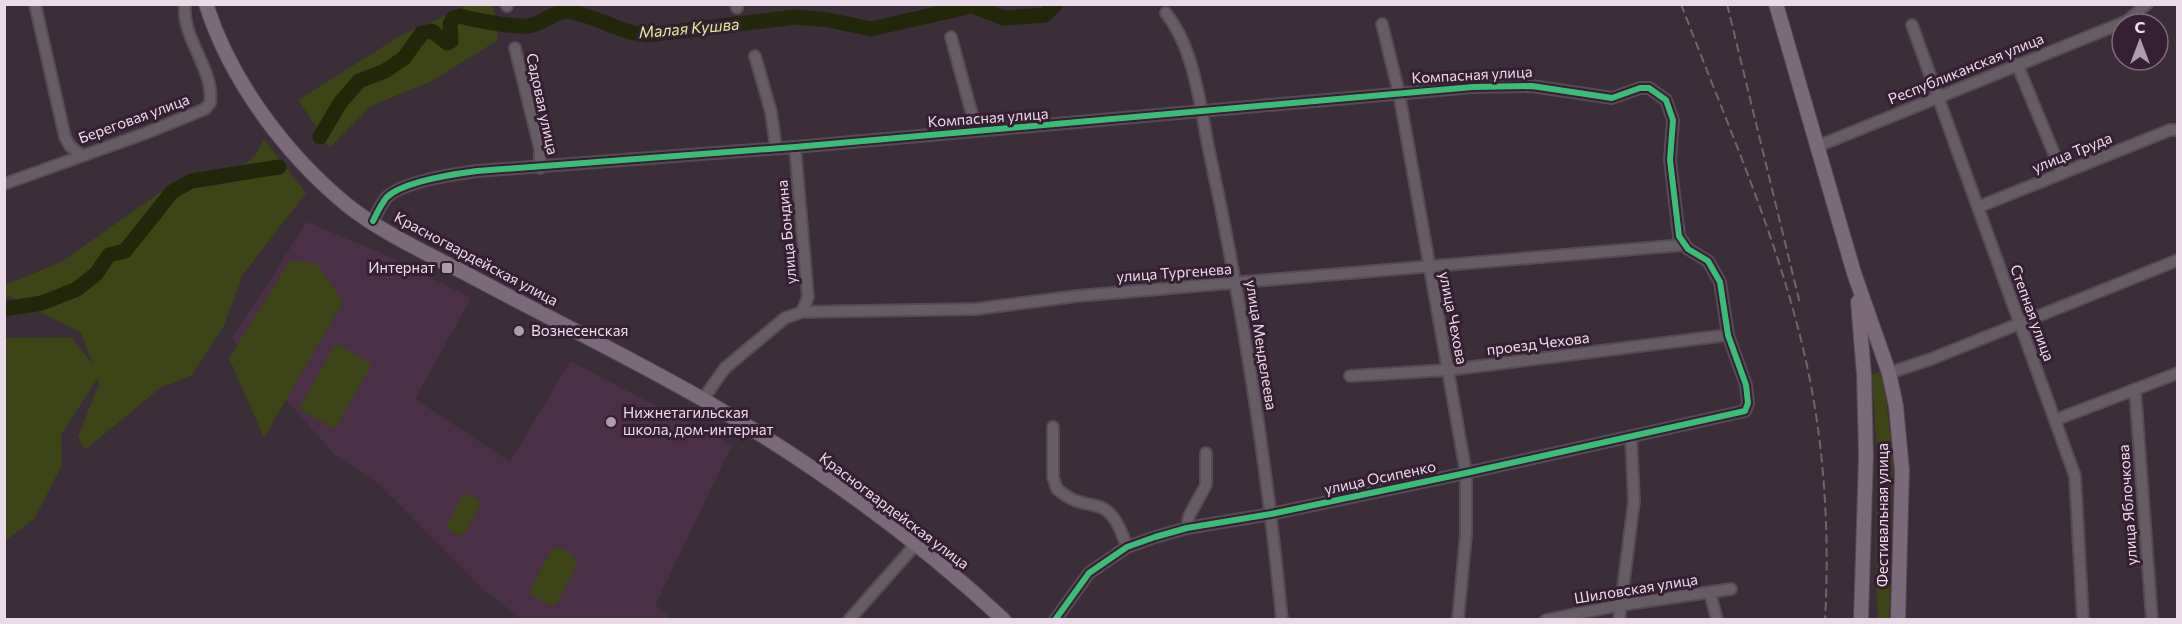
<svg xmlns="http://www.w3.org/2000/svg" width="2182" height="624" font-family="Commissioner,sans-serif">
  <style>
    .built { fill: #4b2f47 }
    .green { fill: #3d4415 }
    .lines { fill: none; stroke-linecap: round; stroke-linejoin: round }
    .river { stroke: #22270a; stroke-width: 15 }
    .minor-casing { stroke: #564a54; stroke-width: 14 }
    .major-casing { stroke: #564a54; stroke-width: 16 }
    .minor { stroke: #665c64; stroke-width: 10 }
    .major { stroke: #7b6a79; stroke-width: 14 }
    .rail { stroke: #6f656d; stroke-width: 2; stroke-dasharray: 9 4.5; stroke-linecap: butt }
    .cycleway-casing { stroke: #361e33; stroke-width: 10 }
    .cycleway { stroke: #3abd76; stroke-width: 6 }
    .poi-dot { fill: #ad9eab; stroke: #361e33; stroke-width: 2 }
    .labels { text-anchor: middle; stroke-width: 6; stroke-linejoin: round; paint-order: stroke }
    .street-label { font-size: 15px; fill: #ebdbe8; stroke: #361e33 }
    .poi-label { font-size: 15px; fill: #ebdbe8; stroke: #361e33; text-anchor: start }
    .water-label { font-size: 16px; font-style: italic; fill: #daf093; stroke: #361e33 }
  </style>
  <rect width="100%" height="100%" fill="#3b2e39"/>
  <!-- built -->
  <path class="built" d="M307,222l74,31 90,45 -56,101 95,63 60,-101 162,84 -77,161 14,9 -2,4h-146l-38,-30 -103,-104 -45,-30 -103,-116z"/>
  <!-- green -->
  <g class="green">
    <path d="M469,5h24l5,35 -66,41 -61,25 -41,41 -32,-47 102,-64z"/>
    <path d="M264,139l42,54 -64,83 -18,50 -32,49 -32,13 -75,62 -7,-14 21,-52 -2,-5 -36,56 1,30 -27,53 -30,23v-203l66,-1 22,28 -12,-32 -76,-39v-9l56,-23 101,-71 58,-6 35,-29z"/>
    <path d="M290,261l26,2 27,39 -79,136 -35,-80z"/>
    <path d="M336,343l36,21 -37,65 -36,-20z"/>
    <path d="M1883,371l10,88 -4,160h-11l-2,-36 1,-130 -5,-79z"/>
    <path d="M463,493l15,6 2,6 -13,26 -8,5 -13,-9z"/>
    <path d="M559,547l14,8 4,10 -20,38 -6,3 -21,-12 1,-6 21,-39z"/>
  </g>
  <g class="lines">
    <!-- river -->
    <g class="river">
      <path d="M320,137l20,-34 19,-22 26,-10 19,-13 18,-25 10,-2 15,12 4,-2 -1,-17 3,-6 7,-2c14,4 60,13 73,9 12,-4 26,-16 39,-13 26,5 49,21 75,23l149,-18 33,3 42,9 101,-23 32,12 41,-3 11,-11"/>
      <path d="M4,309l38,-6 35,-14 19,-15 13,-19 16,-4 47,-59 19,-11 88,-14"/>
    </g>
    <!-- minor casing -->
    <g class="minor-casing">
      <g id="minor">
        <path d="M35,4l30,133 5,9 11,9"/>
        <path d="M506,4l1,2"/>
        <path d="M736,4l1,4"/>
        <path d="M1166,13c30,38 34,96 44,142 33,154 57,308 72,465"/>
        <path d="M1382,24l17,69 67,380v61l-8,86"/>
        <path d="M1912,25l163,451 8,144"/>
        <path d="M951,37l25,92"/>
        <path d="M515,48l25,101v19"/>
        <path d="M755,56l16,56 5,36"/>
        <path d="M2017,64l45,109"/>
        <path d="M1818,146l309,-125 20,-17"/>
        <path d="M795,147l13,150 -6,15"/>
        <path d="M4,184l142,-51 59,-24 5,-6c5,-33 -29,-65 -25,-99"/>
        <path d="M1978,207l192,-77h8"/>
        <path d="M373,221c4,-8 8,-17 14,-24 17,-16 67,-23 90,-26l318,-24 678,-60 59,-1 80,12 28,-10h9l17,12 7,20 -3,40 9,76 9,13 20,12 12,21 8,53 18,50 2,18 -3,8 -279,62 -195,41 -84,14 -32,9 -28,10 -38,26 -34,47"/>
        <path d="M1889,373l42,-14 247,-99"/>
        <path d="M1350,376l98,-6 280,-35"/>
        <path d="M2135,389l17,231"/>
        <path d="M703,399l22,-31 60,-50 17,-6 174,-3 101,-13 606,-51"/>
        <path d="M2055,420l123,-47"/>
        <path d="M1053,427v50l4,12c35,30 49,-4 70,58"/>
        <path d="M1187,528l2,-12 17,-31v-32"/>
        <path d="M1710,593l7,27"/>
        <path d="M849,620l67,-76"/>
        <path d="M1546,620l75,-15 110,-16"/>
        <path d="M1619,620l15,-119 -3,-65"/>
      </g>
    </g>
    <!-- major casing -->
    <g class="major-casing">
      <g id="major">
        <path d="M206,4c24,76 79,150 141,201 34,27 77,47 116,67 80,43 162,83 241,128 106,62 210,136 300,220"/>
        <path d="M1776,4l78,269 35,100 7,33 6,64 -4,150"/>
        <path d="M1858,302l6,73 2,81 -5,164"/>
      </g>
    </g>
    <!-- minor -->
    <use href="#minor" class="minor"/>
    <!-- major -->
    <use href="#major" class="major"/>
    <!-- rail -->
    <g class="rail">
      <path d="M1681,4c43,113 94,226 122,344 21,88 27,181 22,272"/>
      <path d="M1727,4l73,300"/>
    </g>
    <!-- cycleway casing -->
    <g class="cycleway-casing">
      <path id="cycleway" d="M373,221c4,-8 8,-17 14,-24 17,-16 67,-23 90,-26l318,-24 678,-60 59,-1 80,12 28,-10h9l17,12 7,20 -3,40 9,76 9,13 20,12 12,21 8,53 18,50 2,18 -3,8 -279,62 -195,41 -84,14 -32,9 -28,10 -38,26 -34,47"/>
    </g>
    <!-- cycleway -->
    <use href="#cycleway" class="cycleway"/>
  </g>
  <!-- markers -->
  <g class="poi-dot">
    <rect x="441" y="262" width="12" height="12" rx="3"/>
    <circle cx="519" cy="331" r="6"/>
    <circle cx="611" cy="422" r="6"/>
  </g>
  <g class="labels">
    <!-- street labels -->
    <g class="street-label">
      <text transform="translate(1966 69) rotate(-22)" y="5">Республиканская улица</text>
      <text transform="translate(1472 75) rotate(-3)" y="5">Компасная улица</text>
      <text transform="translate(542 104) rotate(78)" y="5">Садовая улица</text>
      <text transform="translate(988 118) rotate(-4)" y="5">Компасная улица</text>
      <text transform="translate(134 119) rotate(-20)" y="5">Береговая улица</text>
      <text transform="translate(2072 153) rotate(-22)" y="5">улица Труда</text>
      <text transform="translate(787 232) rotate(-95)" y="5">улица Бондина</text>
      <text transform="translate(476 259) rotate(28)" y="5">Красногвардейская улица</text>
      <text transform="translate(1174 273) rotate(-4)" y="5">улица Тургенева</text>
      <text transform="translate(2032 313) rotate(70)" y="5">Степная улица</text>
      <text transform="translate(1453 318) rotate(79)" y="5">улица Чехова</text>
      <text transform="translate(1538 344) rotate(-7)" y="5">проезд Чехова</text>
      <text transform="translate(1261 345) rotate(81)" y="5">улица Менделеева</text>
      <text transform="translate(1380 478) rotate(-12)" y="5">улица Осипенко</text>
      <text transform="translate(2128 505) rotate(-94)" y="5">улица Яблочкова</text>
      <text transform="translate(894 511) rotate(37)" y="5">Красногвардейская улица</text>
      <text transform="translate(1883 515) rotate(-90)" y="5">Фестивальная улица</text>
      <text transform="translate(1636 589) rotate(-9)" y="5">Шиловская улица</text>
    </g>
    <!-- poi labels -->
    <g class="poi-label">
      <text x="435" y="273" text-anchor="end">Интернат</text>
      <text x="531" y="336">Вознесенская</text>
      <text x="623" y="418">Нижнетагильская<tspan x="623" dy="17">школа, дом-интернат</tspan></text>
    </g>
    <!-- water labels -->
    <g class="water-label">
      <text transform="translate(689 28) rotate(-5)" y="6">Малая Кушва</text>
    </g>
  </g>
  <!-- border -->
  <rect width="2182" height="624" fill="none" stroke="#ebdbe8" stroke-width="12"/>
  <!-- north arrow -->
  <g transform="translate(2140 42)"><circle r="28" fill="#361e33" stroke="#7e6a7b" stroke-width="1.5"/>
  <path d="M0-4.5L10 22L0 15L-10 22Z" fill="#ad9eab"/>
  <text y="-9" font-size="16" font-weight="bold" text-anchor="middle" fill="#ebdbe8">С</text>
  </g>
</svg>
